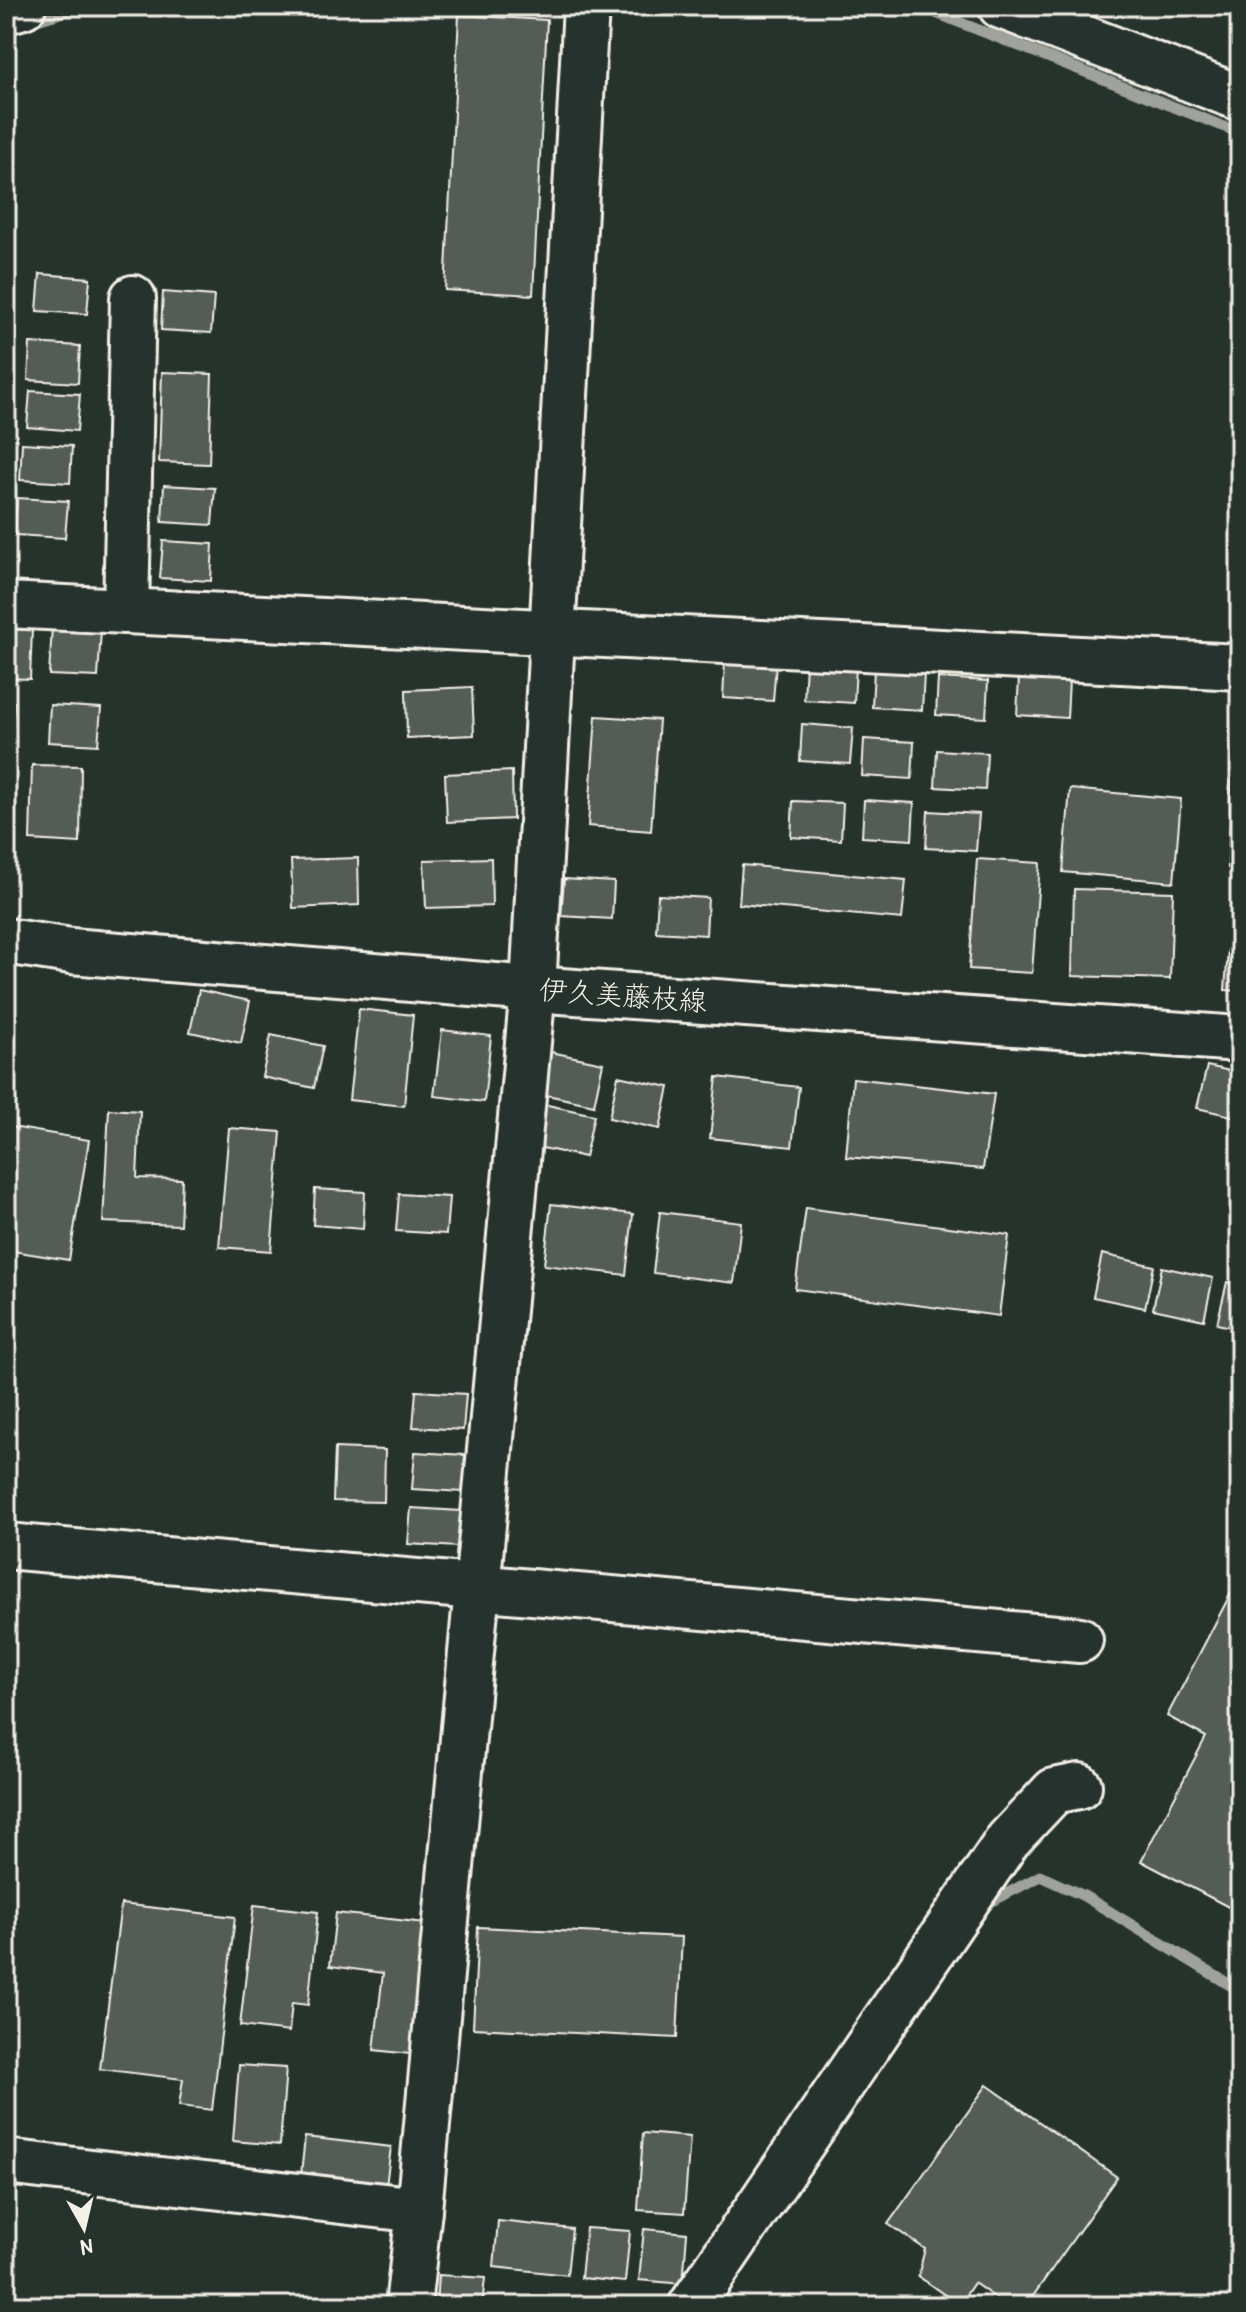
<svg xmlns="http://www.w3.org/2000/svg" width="1246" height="2312" font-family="'Patrick Hand','Klee One',sans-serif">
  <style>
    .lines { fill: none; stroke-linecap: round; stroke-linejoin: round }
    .stream { stroke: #9fa39b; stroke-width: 11 }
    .building { fill: #525c55; stroke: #f4f1e8; stroke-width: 2 }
    .minor-casing { stroke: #f4f1e8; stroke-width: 50 }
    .major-casing { stroke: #f4f1e8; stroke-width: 50 }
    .minor { stroke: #26332d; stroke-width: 44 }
    .major { stroke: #26332d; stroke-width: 44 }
    .labels { text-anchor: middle; stroke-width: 6; stroke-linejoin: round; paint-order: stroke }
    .street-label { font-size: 28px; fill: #f4f1e8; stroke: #26332d }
  </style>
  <rect width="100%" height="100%" fill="#26332d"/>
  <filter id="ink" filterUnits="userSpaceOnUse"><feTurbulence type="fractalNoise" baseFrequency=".0125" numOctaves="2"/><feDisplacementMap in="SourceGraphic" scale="16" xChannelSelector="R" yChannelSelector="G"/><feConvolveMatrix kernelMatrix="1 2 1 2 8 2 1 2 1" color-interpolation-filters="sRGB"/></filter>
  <g filter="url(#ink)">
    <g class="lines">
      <!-- stream -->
      <g class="stream">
        <path d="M918,6l322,127"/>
        <path d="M27,23l57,-17"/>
        <path d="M985,1908l4,-5 51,-27 44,20 156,95"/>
      </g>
    </g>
    <!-- building -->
    <g class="building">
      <path d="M459,15l88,5 -14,275 -88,-5z"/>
      <path d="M40,274l50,4 -3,36 -50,-3z"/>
      <path d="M163,292l51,4 -3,37 -50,-3z"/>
      <path d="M30,343l50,3 -2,37 -50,-3z"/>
      <path d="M162,372l50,2 -3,90 -50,-2z"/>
      <path d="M30,391l50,3 -3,37 -50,-4z"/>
      <path d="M22,443l50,3 -2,37 -50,-3z"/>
      <path d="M164,485l51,3 -3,37 -50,-3z"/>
      <path d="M17,498l51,3 -3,37 -50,-3z"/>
      <path d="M163,541l50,3 -2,37 -51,-3z"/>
      <path d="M52,627l49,3 -3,47 -49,-2z"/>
      <path d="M6,629l26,1 -2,49 -24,-1z"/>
      <path d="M725,660l51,4 -3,37 -50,-3z"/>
      <path d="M806,663l50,3 -2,37 -50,-3z"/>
      <path d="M874,670l50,3 -2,37 -50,-3z"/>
      <path d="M1019,677l50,3 -2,38 -50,-3z"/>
      <path d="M938,678l50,3 -2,37 -50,-3z"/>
      <path d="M472,687l2,48 -67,3 -1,-48z"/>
      <path d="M6,701l8,1 -2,37 -6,-1z"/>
      <path d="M50,705l51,3 -3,37 -50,-3z"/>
      <path d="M1234,711h6v157h-12z"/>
      <path d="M596,716l63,4 -8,111 -63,-5z"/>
      <path d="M802,724l51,4 -3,36 -50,-3z"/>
      <path d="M864,739l50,3 -2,37 -50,-3z"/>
      <path d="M937,750l50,3 -2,37 -50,-3z"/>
      <path d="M32,765l49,1 -1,77 -50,-3z"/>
      <path d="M512,771l1,48 -66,3 -2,-48z"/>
      <path d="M1070,789l111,10 -7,83 -111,-10z"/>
      <path d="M864,800l50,3 -2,37 -50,-3z"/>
      <path d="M793,801l50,2 -2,37 -50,-3z"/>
      <path d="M928,811l51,3 -3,37 -50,-3z"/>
      <path d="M358,858l1,47 -66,3 -2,-48z"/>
      <path d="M491,858l1,48 -66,2 -2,-48z"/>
      <path d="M977,859l63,4 -8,110 -63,-4z"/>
      <path d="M742,865l164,15 -4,39 -163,-15z"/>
      <path d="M564,879l50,3 -2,37 -51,-3z"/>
      <path d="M1233,881h7v110l-15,-1z"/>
      <path d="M1074,889l99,3 -3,87 -98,-3z"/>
      <path d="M658,895l50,3 -2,37 -50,-3z"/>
      <path d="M199,990l51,11 -9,42 -51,-11z"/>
      <path d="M359,1009l54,6 -9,91 -55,-6z"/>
      <path d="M442,1030l49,6 -7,66 -50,-6z"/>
      <path d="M271,1035l52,11 -9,42 -52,-11z"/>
      <path d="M551,1052l52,11 -9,42 -52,-11z"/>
      <path d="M1207,1066l33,7v45l-43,-10z"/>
      <path d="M618,1076l51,11 -9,42 -51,-11z"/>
      <path d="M717,1077l82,10 -7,60 -82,-9z"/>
      <path d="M853,1078l141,16 -11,75 -137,-12z"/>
      <path d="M543,1104l51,11 -9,42 -52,-11z"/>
      <path d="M109,1109l31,2 -3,67 45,1 -2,46 -77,-3z"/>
      <path d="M6,1126l83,14 -20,120 -63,-10z"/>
      <path d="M229,1128l52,4 -10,119 -52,-4z"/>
      <path d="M315,1189l50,3 -2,37 -50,-4z"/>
      <path d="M399,1194l50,3 -3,37 -50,-3z"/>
      <path d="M551,1204l82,10 -7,61 -82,-10z"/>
      <path d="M806,1208l203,27 -10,81 -204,-27z"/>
      <path d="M660,1212l81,10 -7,61 -81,-10z"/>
      <path d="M1102,1254l52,12 -9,42 -52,-11z"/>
      <path d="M1162,1267l51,11 -9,42 -51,-11z"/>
      <path d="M1227,1282l13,3v44l-23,-5z"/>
      <path d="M416,1391l50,3 -3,36 -50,-3z"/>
      <path d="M335,1448l50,2 -1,52 -51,-1z"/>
      <path d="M415,1452l50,3 -2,37 -51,-3z"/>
      <path d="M411,1508l50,3 -3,36 -50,-3z"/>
      <path d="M1232,1591l8,5v317l-99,-52 65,-124 -39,-21z"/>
      <path d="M121,1904l114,13 -23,193 -33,-4 4,-27 -83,-10z"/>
      <path d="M254,1905l64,7 -10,93 -16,-2 -3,29 -49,-6z"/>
      <path d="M336,1913l98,11 -15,131 -45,-5 9,-77 -53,-7z"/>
      <path d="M478,1927l204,10 -5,101 -204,-10z"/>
      <path d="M239,2065l47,3 -6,77 -47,-4z"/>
      <path d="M987,2085l130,92 -91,129h-19l-33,-23 -15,22 -41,-29 7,-27 -37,-25z"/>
      <path d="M643,2133l47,4 -6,76 -46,-3z"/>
      <path d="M305,2137l86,10 -5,39 -85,-11z"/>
      <path d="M498,2221l74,8 -5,46 -73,-8z"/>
      <path d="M586,2228l44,3 -5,51 -44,-4z"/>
      <path d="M644,2229l43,4 -4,51 -44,-4z"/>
      <path d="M438,2275l47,3 -3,28h-46z"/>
    </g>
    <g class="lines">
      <!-- minor casing -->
      <g class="minor-casing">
        <g id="minor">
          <path d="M1001,6l239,92"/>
          <path d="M6,11l17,-5"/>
          <path d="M6,605l1234,62"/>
          <path d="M126,611l7,-313"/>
          <path d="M6,1546l1074,94"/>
          <path d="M6,2162l413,48"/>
          <path d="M408,2306l11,-96 114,-1221 53,-983"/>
          <path d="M691,2306l317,-466 46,-49 25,-5"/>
        </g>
      </g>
      <!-- major casing -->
      <g class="major-casing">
        <path id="major" d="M6,941l65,10 462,38 707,50"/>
      </g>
      <!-- minor -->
      <use href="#minor" class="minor"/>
      <!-- major -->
      <use href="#major" class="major"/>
    </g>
  </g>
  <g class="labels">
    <!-- street labels -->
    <g class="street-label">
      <text transform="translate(623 995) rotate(4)" y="10">伊久美藤枝線</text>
    </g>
  </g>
  <!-- margin -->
  <rect width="1246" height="2312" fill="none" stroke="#26332d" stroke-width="32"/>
  <rect x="16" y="16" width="1214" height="2280" fill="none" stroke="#f4f1e8" stroke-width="3" filter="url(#ink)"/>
  <!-- north arrow -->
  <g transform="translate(84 2228) rotate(172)" stroke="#26332d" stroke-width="6" paint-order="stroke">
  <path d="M0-6L14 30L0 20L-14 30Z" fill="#f4f1e8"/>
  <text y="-12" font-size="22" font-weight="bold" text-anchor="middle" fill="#f4f1e8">N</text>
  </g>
</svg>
